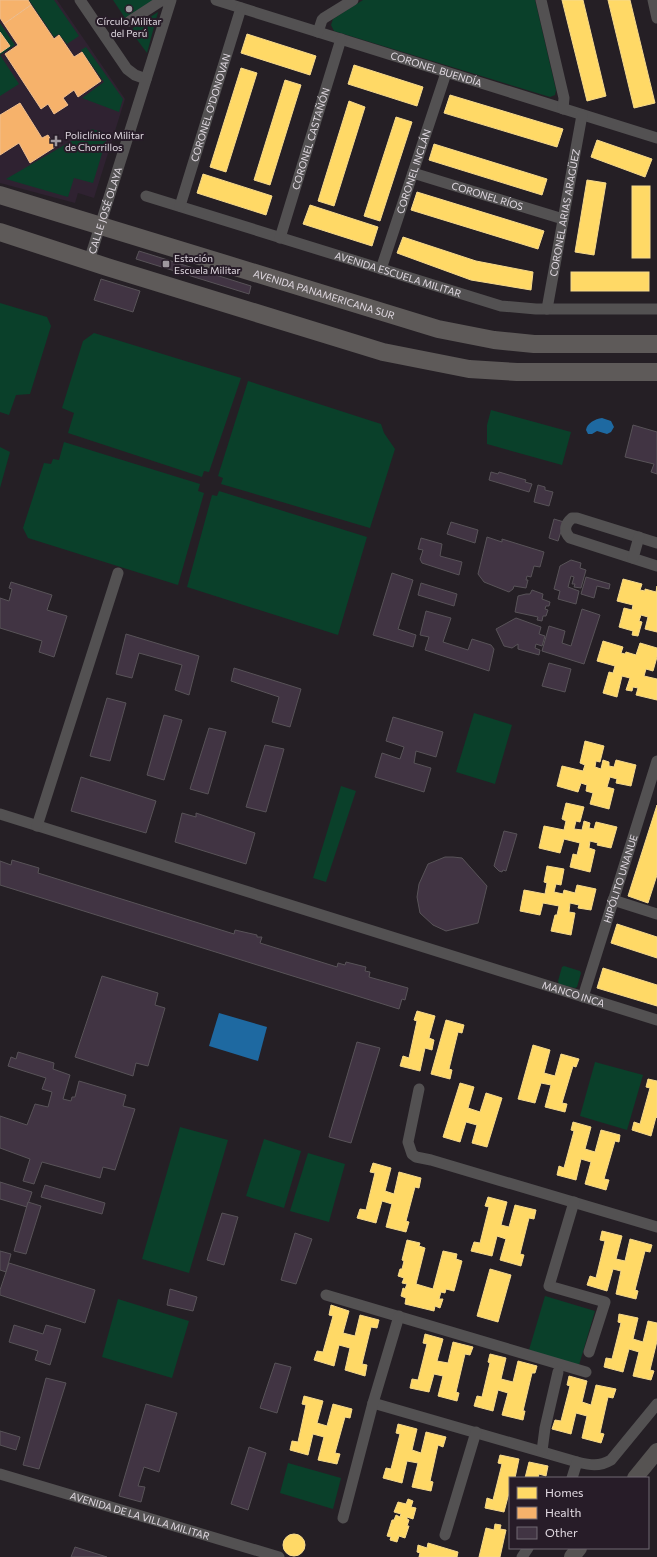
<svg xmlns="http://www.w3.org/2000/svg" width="657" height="1557" font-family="Commissioner,sans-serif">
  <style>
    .built { fill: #2f2231 }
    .green { fill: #0a402a }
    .water { fill: #1e69a1 }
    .homes { fill: #ffd966; stroke: #f6d98b }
    .health { fill: #f6b26b; stroke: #efbe8e }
    .building { fill: #413443; stroke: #585358 }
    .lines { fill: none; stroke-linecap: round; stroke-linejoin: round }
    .street { stroke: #535152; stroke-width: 11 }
    .secondary { stroke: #565352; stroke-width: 16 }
    .primary { stroke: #5e5a59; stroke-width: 18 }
    .poi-dot { fill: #9f989f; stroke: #271c28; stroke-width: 1.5 }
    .labels { text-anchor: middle; stroke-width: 4; stroke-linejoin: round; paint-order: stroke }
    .poi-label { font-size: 10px; fill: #e0d9e1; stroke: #271c28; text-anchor: start }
    .street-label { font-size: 10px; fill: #e0d9e1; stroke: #271c28 }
  </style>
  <rect width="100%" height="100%" fill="#251f25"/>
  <!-- built -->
  <path class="built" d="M0,0h57l68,99 -31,99 -16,-5 -3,10 -75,-20z"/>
  <!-- green -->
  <g class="green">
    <path d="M29,0h25l25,36 -12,8 -8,-10 -5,3z"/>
    <path d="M113,0h40l-28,18z"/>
    <path d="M363,0h172l21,90 -1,5 -5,2 -216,-66 -3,-6 2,-6z"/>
    <path d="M158,12l-11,41 -17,-23z"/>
    <path d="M0,23l15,22 -15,10 19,29 -19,12z"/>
    <path d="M86,47l37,52 -4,13 -37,-14 22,-16 -23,-32z"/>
    <path d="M92,129l16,5 -15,49 -19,-5 -6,19 -62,-18z"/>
    <path d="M0,303l47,14 4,9 -21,68 -14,1 -7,20 -9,-3z"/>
    <path d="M94,333l147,45 -32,94 -5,-1 -2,6 -134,-44 6,-20 -12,-5 21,-67z"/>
    <path d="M248,381l133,43 3,9 11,16 -25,79 -149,-44 2,-6 -5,-2z"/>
    <path d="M491,410l80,22 -9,33 -75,-21v-19z"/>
    <path d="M64,442l136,42 -2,7 6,2 -26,92 -150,-47 -5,-10 21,-65 7,1 2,-5 6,1z"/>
    <path d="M0,447l10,5 -10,36z"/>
    <path d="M219,491l148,46 -29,98 -151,-48 25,-92 5,1z"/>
    <path d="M474,713l38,12 -17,59 -39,-12z"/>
    <path d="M341,786l15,5 -30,91 -13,-4z"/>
    <path d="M564,966l16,5 1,2 -4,14 -2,1 -16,-4 -1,-3 4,-14z"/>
    <path d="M595,1062l48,13 -16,55 -47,-14z"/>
    <path d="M180,1127l48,13 -39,133 -47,-14z"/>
    <path d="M264,1139l37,12 -17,57 -38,-12z"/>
    <path d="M308,1153l37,11 -16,58 -39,-11z"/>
    <path d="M545,1296l50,15 -16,54 -50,-15z"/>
    <path d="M118,1299l71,22 -17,57 -70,-21z"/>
    <path d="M288,1463l53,15 -8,31 -53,-16z"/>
  </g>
  <!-- water -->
  <g class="water">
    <path d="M602,418l9,3 3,6 -3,5 -4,2 -10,-3 -5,3h-4l-2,-4c1,-7 9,-11 16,-12z"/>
    <path d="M219,1013l48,14 -9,34 -49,-15z"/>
  </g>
  <!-- homes -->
  <g class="homes">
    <path d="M562,0h21l23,96 -19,5z"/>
    <path d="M608,0h22l25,103 -21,5z"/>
    <path d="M247,34l69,22 -6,19 -69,-22z"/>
    <path d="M354,65l69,22 -6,19 -69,-22z"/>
    <path d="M241,68l16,5 -31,99 -16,-5z"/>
    <path d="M285,80l16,5 -31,100 -16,-5z"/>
    <path d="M450,95l113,34 -6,18 -113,-34z"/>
    <path d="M349,101l16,6 -31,99 -16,-5z"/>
    <path d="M396,117l16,5 -32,99 -16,-5z"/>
    <path d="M597,140l55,19 -7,18 -54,-20z"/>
    <path d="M434,144l113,35 -5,16 -113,-35z"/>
    <path d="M203,174l69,22 -6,19 -69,-22z"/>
    <path d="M587,180l19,3 -12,72 -19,-3z"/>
    <rect x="632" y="186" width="18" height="72"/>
    <path d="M417,192l127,39 -6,18 -127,-39z"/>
    <path d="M310,205l68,22 -6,19 -69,-22z"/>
    <path d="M403,237l73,24 57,11 -2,18 -60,-10 -74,-27z"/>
    <rect x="571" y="272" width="78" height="19"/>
    <path d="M623,579l19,5 -2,6 5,1v-2l11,3 1,-6v46l-12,-3 3,-12 -7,-2 -2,6 3,1 -4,14 -6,-1 1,-4 -14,-4 5,-19 8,2 1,-5 -16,-4z"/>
    <path d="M603,641l20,6 -2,6 4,1 1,-2 10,3 4,-12 17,5v9l-4,14 -7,-2 -2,7 13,3v21l-21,-5 2,-7 -5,-1 -1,4 -6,-1 4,-12 -8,-2 -5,21 -14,-4 6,-21 4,1 2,-7 -18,-5z"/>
    <path d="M585,741l19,5 -4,16 -4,-1 -1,6 6,2 2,-9 6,2v4l5,1 2,-7 20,5 -5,21 -15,-3 1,-4 -7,-2 -3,10 7,2 -5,20 -19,-5 3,-11 -7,-2 1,-6 -6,-2 -3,9 -21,-6 5,-20 21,5 2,-6 -5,-2z"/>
    <path d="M566,803l18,4 -4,15 -4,-1 -2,8 8,1 2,-9 6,2 -1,5 5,1 2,-7 21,5 -6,21 -14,-3 1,-2 -8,-2 -1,7 6,2 -5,22 -20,-5 3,-13 4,1 3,-12 -16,-4 -4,14 -21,-5 5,-22 20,4 2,-9 -4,-2z"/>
    <path d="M657,805v70l-9,28 -20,-7z"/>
    <path d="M547,866l17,3 -3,16 -5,-1 -2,8 9,2 1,-4 11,3 2,-8 19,4 -5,21 -13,-2 1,-3 -9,-2 -1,9 6,1 -4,22 -20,-4 4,-16h2l2,-9 -16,-3 -3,12 -20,-4 4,-21 21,4 2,-11 -3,-1z"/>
    <path d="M617,924l40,13v21l-46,-15z"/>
    <path d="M603,968l54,17v21l-60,-18z"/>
    <path d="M417,1011l18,5 -6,22 5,2 -2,10 -7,-2 -5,23 -20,-5 3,-10 6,2 8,-37 -3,-1z"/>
    <path d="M446,1020l18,5 -2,8 -4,-1 -9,37 3,1 -2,9 -19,-5z"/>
    <path d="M533,1045l17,5 -6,23 11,3 6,-22 18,5 -3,8 -3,-1 -11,37 5,1 -2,8 -20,-5 6,-22 -10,-2 -6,20 -17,-4z"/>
    <path d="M648,1079l9,2v37l-1,-1 -5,19 -19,-6 2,-8 6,2 10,-36 -4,-1z"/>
    <path d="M460,1083l14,4 -6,21 12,4 6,-19 16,5 -15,49 -15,-4 5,-18 -11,-3 -6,20 -17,-5z"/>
    <path d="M573,1122l18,5 -6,22 10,3 6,-22 19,5 -1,7 -4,-1 -11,38 5,1 -3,10 -21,-6 6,-22 -10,-3 -5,21 -19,-5 2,-9 5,2 10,-37 -3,-1z"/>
    <path d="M373,1163l18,5 -6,23 9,3 5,-22 22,6 -2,10 -4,-1 -9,34 3,1 -3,10 -20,-5 6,-23 -10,-3 -6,22 -19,-5 3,-9 6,1 9,-37 -5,-1z"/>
    <path d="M488,1197l19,5 -6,23 8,2 6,-22 21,5 -2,9 -5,-1 -9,36 4,1 -3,11 -21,-6 6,-21 -9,-3 -5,20 -21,-5 3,-9 6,1 9,-36 -4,-1z"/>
    <path d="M602,1231l20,5 -6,23 9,2 5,-22 22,6 -2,7 -5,-1 -10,39 3,1 -2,8 -20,-5 5,-23 -8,-2 -6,22 -20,-6 3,-9 6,2 9,-37 -5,-1z"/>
    <path d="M407,1240l13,3 -1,3 6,2 -9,36 17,5 10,-38 14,3 -1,5 6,2 -8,30 -8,-2 -1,4 -4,-1 -2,7h4l-3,9 -5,-2 -1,5 -29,-7 1,-6 -5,-2 2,-8 2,1 2,-5 -5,-1 2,-5 -6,-2 2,-7h2l2,-8 -2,-1z"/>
    <path d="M490,1269l21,6 -13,47 -21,-6z"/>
    <path d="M331,1305l18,6 -6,22 12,3 5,-21 19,5 -2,8 -6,-1 -9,37 5,1 -2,11 -20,-6 5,-22 -11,-3 -5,21 -20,-6 3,-9 6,1 10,-36 -4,-1z"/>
    <path d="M619,1314l19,4 -5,21 10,3 5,-21 9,2v18l-7,29 4,1 -3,9 -18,-4 6,-24 -10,-3 -6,23 -19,-5 2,-9 6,1 9,-36 -3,-1z"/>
    <path d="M425,1334l18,5 -6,22 11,2 5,-21 20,5 -3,8 -5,-1 -9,38 3,1 -2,8 -19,-5 5,-20 -9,-2 -5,18 -19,-4 2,-9 6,1 9,-36 -4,-1z"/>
    <path d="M490,1354l16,4 -5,21 12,3 5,-21 19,5 -2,7h-3l-9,38h2l-2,9 -21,-5 6,-22 -10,-3 -5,21 -19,-5 3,-10 5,1 8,-34 -2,-1z"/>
    <path d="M569,1376l18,5 -5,21 9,3 5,-20 20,4 -3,9 -5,-1 -8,36 4,1 -3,9 -19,-5 5,-22 -11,-3 -5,21 -19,-5 3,-9 6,1 9,-35 -3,-1z"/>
    <path d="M304,1396l19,5 -6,22 10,3 6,-22 19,5 -2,9 -5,-1 -10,36 5,1 -3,10 -19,-4 6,-23 -11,-3 -5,21 -18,-5 2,-9 6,1 8,-37 -4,-1z"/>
    <path d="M398,1424l19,5 -5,21 9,3 5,-21 20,5 -3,10 -5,-2 -8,36 3,1 -2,9 -19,-4 6,-24 -11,-2 -5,22 -19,-5 3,-10 5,1 9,-35 -4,-1z"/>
    <path d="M500,1455l19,4 -4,19h-5v15h-1l-5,19 -19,-4 2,-10 6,2 9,-36 -4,-1z"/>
    <path d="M529,1462l19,4 -2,10 -7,-2 -1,4h-13z"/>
    <path d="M408,1499l5,2 -2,6 5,1 -3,11 -6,-2v2l2,1 -2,6h2l-4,12 -6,-2 -2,6 -7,-2 1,-3 -4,-1 5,-16h2l2,-5 4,2 1,-3 -7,-2 4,-10 8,2z"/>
    <path d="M495,1524l6,1 -1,4 6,1 -6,27h-21l7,-29 8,2z"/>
    <circle cx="294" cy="1545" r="11"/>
    <path d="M428,1543l30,9 -1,5h-38l1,-4 -3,-1 1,-7 9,3z"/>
  </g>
  <!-- health -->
  <g class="health">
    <path d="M0,0h28l3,5 -27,19 -4,-6z"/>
    <path d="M31,5l23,34 5,-4 15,22 8,-5 19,29 -23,16 -4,-7 -11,8 5,7 -14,9 -6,-10 -7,5 -36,-55 13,-9 -14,-21z"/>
    <path d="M0,32l10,14 -10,7z"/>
    <path d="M20,103l22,35 6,-3 7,12 -25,16 -11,-20 -19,12v-40z"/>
  </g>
  <!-- building -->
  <g class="building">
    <path d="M139,251l112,35 -2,8 -113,-35z"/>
    <path d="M101,279l39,12 -7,21 -39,-12z"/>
    <path d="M633,425l24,7v42l-6,-2 3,-8 -29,-7z"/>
    <path d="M491,472l7,2 1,-2 27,8 -1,2 7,2 -3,8 -40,-12z"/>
    <path d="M538,485l7,2v3l8,2 -4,14 -15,-4z"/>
    <path d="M554,519l10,3 -6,19 -9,-3z"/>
    <path d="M451,522l27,8 -3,13 -28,-9z"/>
    <path d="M487,537l15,5v-3l42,13 -4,15 -6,-1 -3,11 -4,-1 -1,4h2l-2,8 -12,-2 -1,3 -4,3 -25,-10 -6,-8z"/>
    <path d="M421,538l21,6 -2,12 22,6 -3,13 -37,-12 -2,-4 3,-9 -5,-1z"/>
    <path d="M571,560l10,3 -1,5 6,2 -5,18 -7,-1 1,-3h-3l2,-7 -3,-1 -3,11 11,4 -3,13 -18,-5 2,-8 -6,-2 6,-23z"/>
    <path d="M392,573l21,7 -15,49 18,6 -3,12 -40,-12z"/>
    <path d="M586,577l24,7 -1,5 -12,-3 -3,12 -13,-4z"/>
    <path d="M11,582l41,13 -5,15 20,6 -13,41 -15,-5 3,-11 -42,-13v-30l9,3 3,-12 -3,-1z"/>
    <path d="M421,583l36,11 -3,12 -36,-11z"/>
    <path d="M532,590l11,4 -1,5 8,3 -1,4h-3l-1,3 3,1 -2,6h-3l-1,5 -5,-1 1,-3 -23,-5 3,-16 8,-2h4z"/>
    <path d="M582,609l18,6 -16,49 -42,-13 7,-25 16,5 -3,12 9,3z"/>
    <path d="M426,611l25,7 -8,24 25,8 4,-11 19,6 3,4 -5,22 -64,-21 4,-13 -9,-2z"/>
    <path d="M516,618l25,9 -2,7 6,2 -3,10 -6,-2 -1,4 5,2 -1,5 -21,-6v-5l-6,4 -8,-2 -8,-17z"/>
    <path d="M126,634l73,22 -10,39 -14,-5 7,-25 -43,-12 -7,25 -16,-4z"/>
    <path d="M549,663l22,6 -6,23 -23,-6z"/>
    <path d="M234,668l67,21 -11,38 -18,-5 7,-25 -48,-16z"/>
    <path d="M107,698l19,5 -16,58 -20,-5z"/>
    <path d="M164,715l18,5 -18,60 -17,-5z"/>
    <path d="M393,717l50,15 -7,25 -20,-6 -2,12 17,5 -7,24 -49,-15 7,-24 18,6 4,-12 -18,-6z"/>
    <path d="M209,728l17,4 -18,62 -18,-5z"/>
    <path d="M265,745l19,4 -18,63 -20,-5z"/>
    <path d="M81,777l75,24 -10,32 -75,-22z"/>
    <path d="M182,813l14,4v-4l59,20 -9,31 -71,-22z"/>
    <path d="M504,831l13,3 -11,37 -3,-1 -1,2 -3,-1 -5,-5z"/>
    <path d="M445,857h8l9,1 25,28 -9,37 -32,8 -13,-6 -13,-12 -3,-16 2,-13 9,-20z"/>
    <path d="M12,860l27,8 -1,5 196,61 1,-4 22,5v2h5l-2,6 77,24 1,-4 7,2 1,-3 20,5 -1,4 5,1 -1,5 39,11 -3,12 -3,-1 -3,10 -399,-124v-24l11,4z"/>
    <path d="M102,976l56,17 -3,12 10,3 -17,58 -12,-3 -3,13 -58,-19z"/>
    <path d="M357,1042l23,6 -29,95 -22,-6z"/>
    <path d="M18,1052l36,11 -1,6 17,6 -7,24 8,2 1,-4h3l4,-16 47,14 -3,11 12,3 -20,61 -12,-3 -3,11 -58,-16 -8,22 -11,-3 7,-22 -30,-11v-32l27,9 8,-21 13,3 4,-15 -10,-3 4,-11 -38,-12 3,-9 5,2z"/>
    <path d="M0,1182l32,10 -5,15 -27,-8z"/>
    <path d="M45,1185l60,18 -3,11 -61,-17z"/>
    <path d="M28,1202l13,4 -15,48 -12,-3z"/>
    <path d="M222,1213l16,4 -14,48 -17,-5z"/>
    <path d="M295,1233l17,6 -16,45 -15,-4z"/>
    <path d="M0,1251l11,3 -5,18 -6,-2z"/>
    <path d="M9,1263l86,27 -10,33 -85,-28v-5z"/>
    <path d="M170,1289l27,8 -4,14 -26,-6z"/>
    <path d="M14,1325l29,9 3,-9 15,4 -11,36 -15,-5 3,-9 -29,-9z"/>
    <path d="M275,1363l16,4 -14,46 -17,-5z"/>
    <path d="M46,1378l20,5 -27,86 -16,-4z"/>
    <path d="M146,1404l31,9 -18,59 -15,-5 -6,19 7,1 -4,15 -22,-6z"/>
    <path d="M0,1431l20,6 -4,13 -16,-5z"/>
    <path d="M249,1447l17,6 -18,57 -17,-6z"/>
    <path d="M75,1547l32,10h-36z"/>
  </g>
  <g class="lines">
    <!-- street -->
    <g class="street">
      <path d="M80,0l47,69 8,6 11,4"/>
      <path id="s1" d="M216,0l441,138"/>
      <path d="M541,0l23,98 -1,11"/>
      <path d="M653,0l4,18"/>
      <path d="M318,32l4,-12 2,-2 29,-18"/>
      <path id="s2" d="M413,173l150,46"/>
      <path id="s3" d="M146,196l355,110 35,3h121"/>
      <path id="s4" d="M180,206l61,-198"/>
      <path id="s5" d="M280,238l61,-199"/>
      <path id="s6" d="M89,261l82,-261 -10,1 -31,20"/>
      <path id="s7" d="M381,269l65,-196"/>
      <path id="s8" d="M547,309l35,-194"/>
      <path d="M657,543l-80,-25h-5c-7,6 -9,13 -2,20l87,28"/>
      <path d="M633,558l6,-21"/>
      <path id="s9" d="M0,814l657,206"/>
      <path d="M37,826l81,-253"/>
      <path d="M613,900l44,14"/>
      <path id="s10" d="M583,997l74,-236"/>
      <path d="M419,1089l-11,53 4,12 4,3 15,3 226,67"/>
      <path d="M574,1202l-25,84 56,16 -16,50"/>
      <path d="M326,1295l260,77"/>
      <path d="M373,1403l204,59"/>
      <path d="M542,1451l3,-23 13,-56"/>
      <path id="s11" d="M0,1474l279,83"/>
      <path d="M572,1478l5,-16c13,3 22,5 34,-2l46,-56"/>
      <path d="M343,1518l30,-115 26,-87"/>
      <path d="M445,1535l31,-103"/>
      <path d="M522,1557l6,-9"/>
    </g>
    <!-- secondary -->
    <g class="secondary">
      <path d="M635,1478l22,-27"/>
      <path d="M572,1557l7,-9"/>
    </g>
    <!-- primary -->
    <g class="primary">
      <path id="s12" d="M0,195l438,134 56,11 40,4h123"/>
      <path d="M0,232l107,35 276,85 86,17 48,3h140"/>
    </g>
  </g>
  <!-- markers -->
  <g class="poi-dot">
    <circle cx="129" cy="9" r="4"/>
    <path d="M54 135h4v4h4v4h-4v4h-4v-4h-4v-4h4z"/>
    <rect x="162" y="260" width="8" height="8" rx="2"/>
  </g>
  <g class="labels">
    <!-- poi labels -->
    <g class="poi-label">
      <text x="129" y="25" text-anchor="middle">Círculo Militar<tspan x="129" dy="12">del Perú</tspan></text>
      <text x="65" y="139">Policlínico Militar<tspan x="65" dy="12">de Chorrillos</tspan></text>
      <text x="174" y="262">Estación<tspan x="174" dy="12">Escuela Militar</tspan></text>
    </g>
    <!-- street labels -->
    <g class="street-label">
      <text dy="4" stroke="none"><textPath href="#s1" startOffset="231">CORONEL BUENDÍA</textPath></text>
      <text dy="4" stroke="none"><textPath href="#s4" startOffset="103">CORONEL O'DONOVAN</textPath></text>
      <text dy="4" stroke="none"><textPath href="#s5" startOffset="104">CORONEL CASTAÑÓN</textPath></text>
      <text dy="4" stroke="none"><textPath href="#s7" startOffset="103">CORONEL INCLÁN</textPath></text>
      <text dy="4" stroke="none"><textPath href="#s2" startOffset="78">CORONEL RÍOS</textPath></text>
      <text dy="4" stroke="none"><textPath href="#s6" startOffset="53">CALLE JOSÉ OLAYA</textPath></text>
      <text dy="4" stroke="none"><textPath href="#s8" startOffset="98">CORONEL ARIAS ARAGÜEZ</textPath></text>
      <text dy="4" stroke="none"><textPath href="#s3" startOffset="264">AVENIDA ESCUELA MILITAR</textPath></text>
      <text dy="4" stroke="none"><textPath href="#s12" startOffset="339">AVENIDA PANAMERICANA SUR</textPath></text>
      <text dy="4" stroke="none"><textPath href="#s10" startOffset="124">HIPÓLITO UNANUE</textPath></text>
      <text dy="4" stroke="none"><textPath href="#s9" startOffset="601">MANCO INCA</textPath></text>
      <text dy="4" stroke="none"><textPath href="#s11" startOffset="146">AVENIDA DE LA VILLA MILITAR</textPath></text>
    </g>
  </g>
  <!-- legend -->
  <rect x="509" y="1477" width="140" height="72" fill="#271c28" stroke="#716872"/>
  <rect x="517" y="1487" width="20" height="12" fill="#ffd966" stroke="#716872"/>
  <text x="545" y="1497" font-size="12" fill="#e0d9e1">Homes</text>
  <rect x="517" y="1507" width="20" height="12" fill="#f6b26b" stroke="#716872"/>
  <text x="545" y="1517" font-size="12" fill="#e0d9e1">Health</text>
  <rect x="517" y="1527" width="20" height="12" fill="#413443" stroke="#716872"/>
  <text x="545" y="1537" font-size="12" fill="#e0d9e1">Other</text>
</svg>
